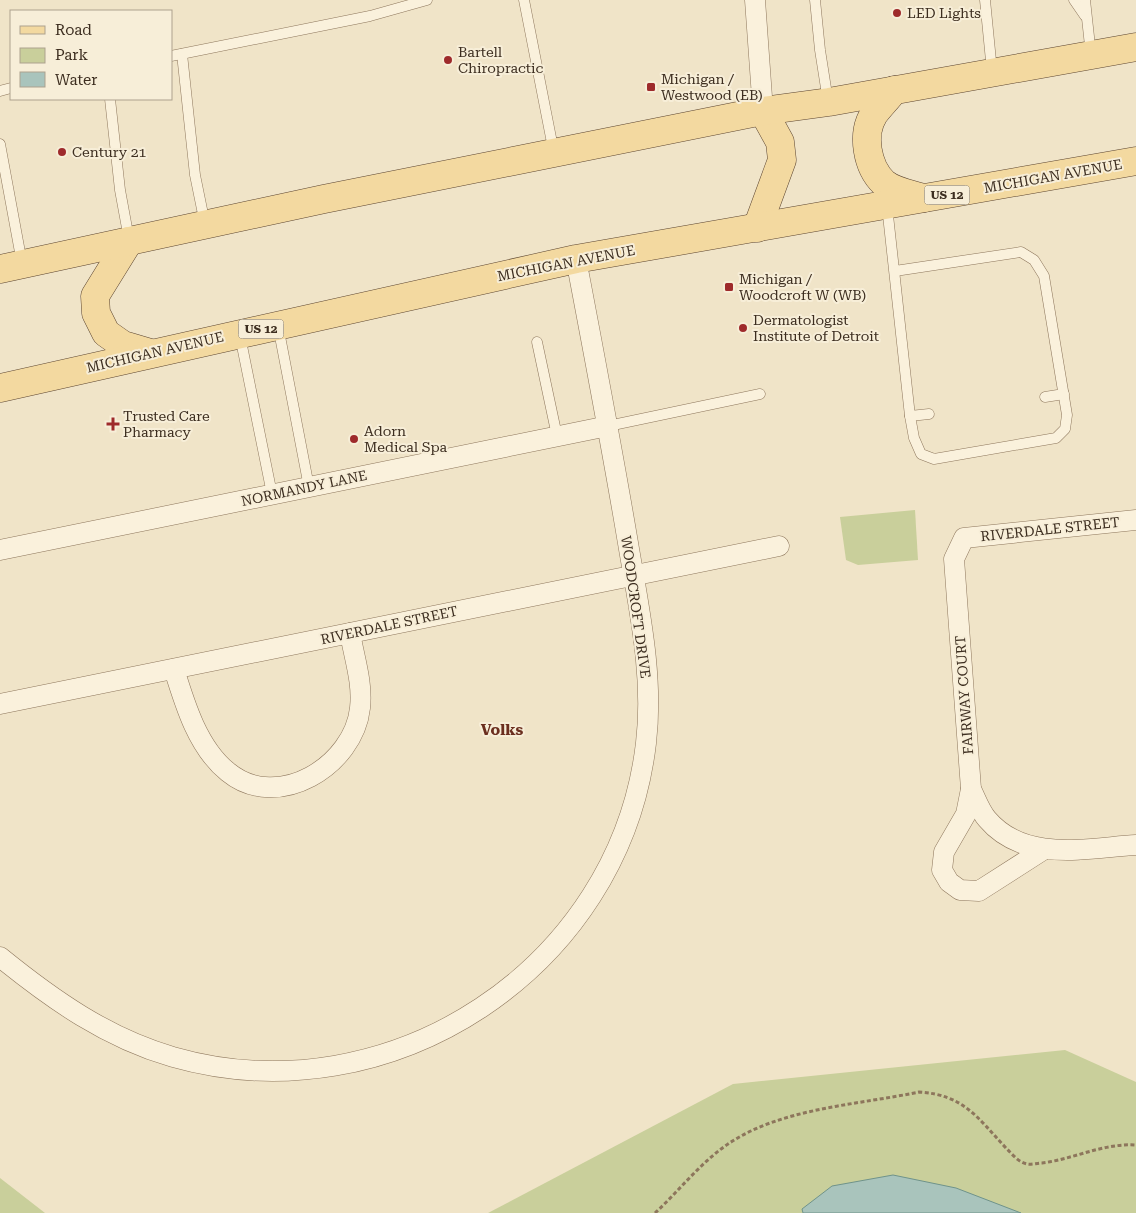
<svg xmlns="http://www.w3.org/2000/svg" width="1136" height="1213" font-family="'Roboto Serif',serif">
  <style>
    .green { fill: #c9cf9b }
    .water { fill: #a9c4bc; stroke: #6f938a }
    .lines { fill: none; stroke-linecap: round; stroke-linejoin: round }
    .lane-casing { stroke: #8d765c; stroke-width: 11 }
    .street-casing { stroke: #8d765c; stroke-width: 21 }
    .primary-casing { stroke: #5b4430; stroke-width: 29 }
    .path { stroke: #8d765c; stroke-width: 3; stroke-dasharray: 4 2.5; stroke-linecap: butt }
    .lane { stroke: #faf1dc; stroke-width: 10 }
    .street { stroke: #faf1dc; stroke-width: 20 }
    .primary { stroke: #f3d9a0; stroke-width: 28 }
    .poi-dot { fill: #9e2a2b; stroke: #f7eed8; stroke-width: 2 }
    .labels { text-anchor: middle; stroke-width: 4; stroke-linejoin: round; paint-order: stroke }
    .shield { fill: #f7eed8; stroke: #756857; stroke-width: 1 }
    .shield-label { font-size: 12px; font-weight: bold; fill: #3d2e20 }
    .poi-label { font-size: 14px; fill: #3d2e20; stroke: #f7eed8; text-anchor: start }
    .street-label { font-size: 14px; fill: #3d2e20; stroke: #f7eed8 }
    .neighbourhood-label { font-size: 15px; font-weight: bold; fill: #6b2e1e; stroke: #f7eed8 }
  </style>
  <rect width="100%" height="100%" fill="#f0e4c8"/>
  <!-- green -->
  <g class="green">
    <path d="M915,510l3,50 -60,5 -12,-5 -6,-43z"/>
    <path d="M1065,1050l71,32v131h-648l245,-129z"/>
    <path d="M0,1178l45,35h-45z"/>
  </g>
  <!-- water -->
  <path class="water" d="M893,1175l63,13 65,25h-218l-1,-4 30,-23z"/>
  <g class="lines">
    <!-- lane casing -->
    <g class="lane-casing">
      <g id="lane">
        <path d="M524,0l30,153"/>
        <path d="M815,0l5,50 8,51"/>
        <path d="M985,0l7,71"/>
        <path d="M1074,0l11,16"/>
        <path d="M1085,0l6,55"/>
        <path d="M182,54l13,121 10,49"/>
        <path d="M171,56l199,-40 57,-16"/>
        <path d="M0,91l11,-3"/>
        <path d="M110,99l10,91 9,49"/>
        <path d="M0,144l22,119"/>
        <path d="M887,206l23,210 4,22 7,16 13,5 122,-21 9,-9 2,-14 -23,-139 -10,-16 -13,-8 -126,19"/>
        <path d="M278,326l31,161"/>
        <path d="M240,336l32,158"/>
        <path d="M537,342l20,94"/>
        <path d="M1045,397l19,-3"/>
        <path d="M910,416l19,-2"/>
        <path d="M608,426l152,-32"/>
      </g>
    </g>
    <!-- street casing -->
    <g class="street-casing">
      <g id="street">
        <path d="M755,0l8,111"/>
        <path d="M1136,520l-172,18 -10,21 17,230c5,10 9,22 16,30 37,44 99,29 149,26"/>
        <path d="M0,550l608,-124"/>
        <path d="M174,669c11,36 24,79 54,103 50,41 126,-7 132,-64 3,-25 -6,-51 -10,-75"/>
        <path d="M0,704l779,-158"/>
        <path d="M971,789l-5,25 -22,38 -2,18 7,12 11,8 19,1 64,-41"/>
        <path d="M0,957c53,43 107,81 173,100 217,62 447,-89 473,-314 8,-67 -7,-134 -18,-200 -16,-95 -34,-189 -52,-284"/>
      </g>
    </g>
    <!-- primary casing -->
    <g class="primary-casing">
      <g id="primary">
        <path d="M894,90c-6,8 -14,16 -20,24 -13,20 -7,53 10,69 11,9 27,11 40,15"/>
        <path d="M757,228l25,-68 -2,-18 -17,-31"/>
        <path d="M129,241l-34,55 1,17 10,20 17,12 27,8"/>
        <path d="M0,269l324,-70 439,-88 66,-9 307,-55"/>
        <path d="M0,388l576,-129 560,-98"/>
      </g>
    </g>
    <!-- path -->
    <path class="path" d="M655,1213c24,-22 45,-50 73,-69 53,-36 129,-39 191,-52 45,3 58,25 87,56 6,6 12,14 21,16 4,1 10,-1 15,-1 32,-4 61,-20 94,-18"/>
    <!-- lane -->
    <use href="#lane" class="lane"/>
    <!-- street -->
    <use href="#street" class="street"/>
    <!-- primary -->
    <use href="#primary" class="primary"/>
  </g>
  <!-- markers -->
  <g class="poi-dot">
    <circle cx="897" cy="13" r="5"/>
    <circle cx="448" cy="60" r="5"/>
    <rect x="646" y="82" width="10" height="10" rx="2.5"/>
    <circle cx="62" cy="152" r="5"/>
    <rect x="724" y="282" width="10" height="10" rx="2.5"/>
    <circle cx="743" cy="328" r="5"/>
    <path d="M110.5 416.5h5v5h5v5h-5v5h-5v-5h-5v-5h5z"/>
    <circle cx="354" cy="439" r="5"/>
  </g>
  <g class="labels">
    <!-- shield labels -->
    <g class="shield">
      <rect x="924.5" y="185.5" width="45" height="19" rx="4"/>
      <rect x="238.5" y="319.5" width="45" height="19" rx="4"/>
    </g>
    <g class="shield-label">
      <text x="947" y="199">US 12</text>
      <text x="261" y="333">US 12</text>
    </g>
    <!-- poi labels -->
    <g class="poi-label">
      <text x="907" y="18">LED Lights</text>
      <text x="458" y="57">Bartell<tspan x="458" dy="16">Chiropractic</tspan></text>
      <text x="661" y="84">Michigan /<tspan x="661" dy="16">Westwood (EB)</tspan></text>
      <text x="72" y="157">Century 21</text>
      <text x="739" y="284">Michigan /<tspan x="739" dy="16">Woodcroft W (WB)</tspan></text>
      <text x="753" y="325">Dermatologist<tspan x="753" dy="16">Institute of Detroit</tspan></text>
      <text x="123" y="421">Trusted Care<tspan x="123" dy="16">Pharmacy</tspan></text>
      <text x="364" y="436">Adorn<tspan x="364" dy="16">Medical Spa</tspan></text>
    </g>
    <!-- street labels -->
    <g class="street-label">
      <text transform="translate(1053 176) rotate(-10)" y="5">MICHIGAN AVENUE</text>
      <text transform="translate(566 263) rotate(-11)" y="5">MICHIGAN AVENUE</text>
      <text transform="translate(155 352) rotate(-13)" y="5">MICHIGAN AVENUE</text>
      <text transform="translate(304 488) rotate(-12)" y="5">NORMANDY LANE</text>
      <text transform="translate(1050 529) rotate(-6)" y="5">RIVERDALE STREET</text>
      <text transform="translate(636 607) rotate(82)" y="5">WOODCROFT DRIVE</text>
      <text transform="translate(389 625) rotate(-12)" y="5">RIVERDALE STREET</text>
      <text transform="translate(964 695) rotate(-94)" y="5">FAIRWAY COURT</text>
    </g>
    <!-- neighbourhood labels -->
    <g class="neighbourhood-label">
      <text x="502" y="735">Volks</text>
    </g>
  </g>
  <!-- legend -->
  <rect x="10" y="10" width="162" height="90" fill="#f7eed8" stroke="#ada18e"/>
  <rect x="20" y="26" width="25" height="8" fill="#f3d9a0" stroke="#ada18e"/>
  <text x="55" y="35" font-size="15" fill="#3d2e20">Road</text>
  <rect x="20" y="48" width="25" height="15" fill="#c9cf9b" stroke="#ada18e"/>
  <text x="55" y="60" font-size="15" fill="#3d2e20">Park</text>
  <rect x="20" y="72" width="25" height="15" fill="#a9c4bc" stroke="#ada18e"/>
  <text x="55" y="85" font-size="15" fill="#3d2e20">Water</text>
</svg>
